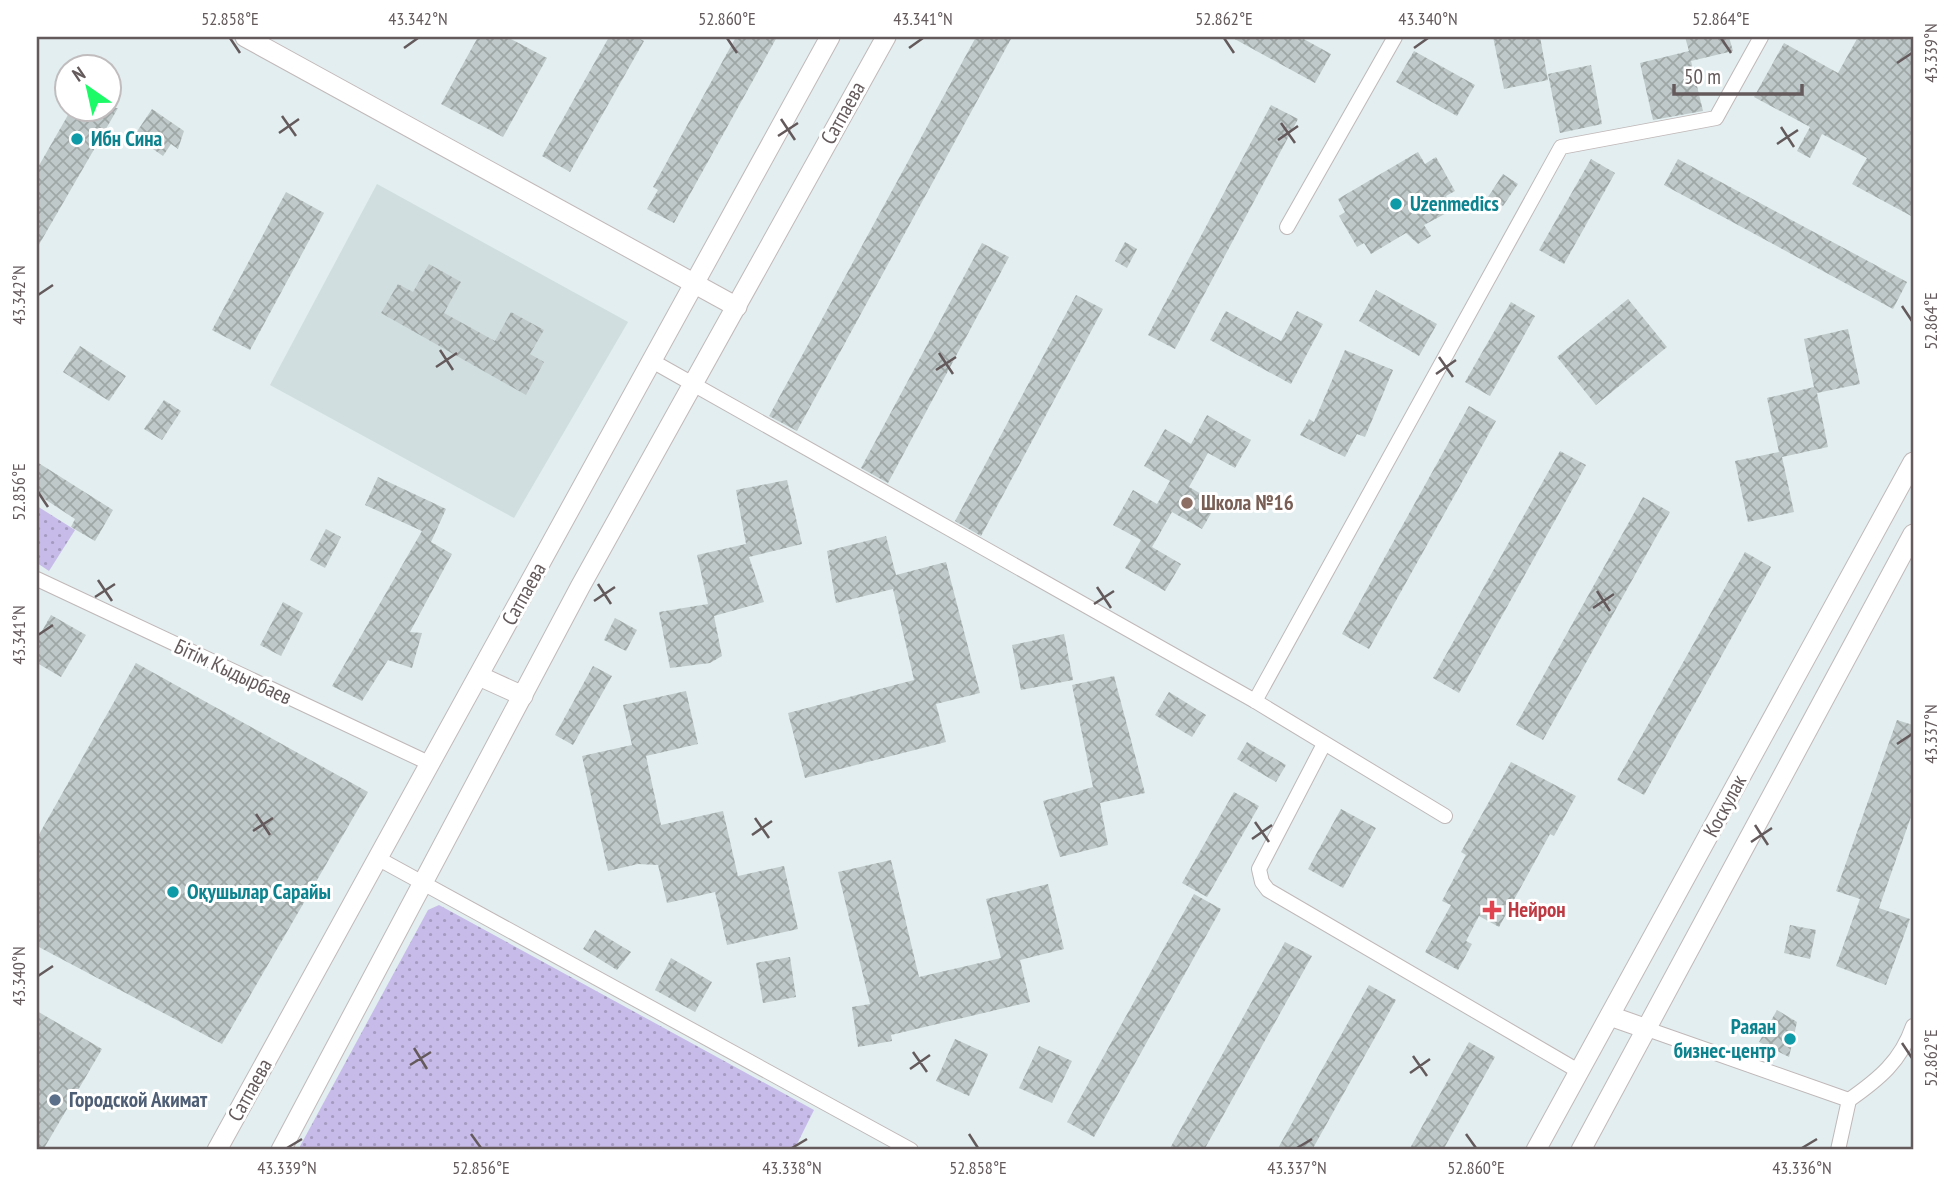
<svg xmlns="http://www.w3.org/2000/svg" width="1950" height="1187" font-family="'PT Sans Narrow',sans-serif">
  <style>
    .education { fill: #d0dedf }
    .park { fill: url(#park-dots) }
    .building { fill: url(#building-cross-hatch) }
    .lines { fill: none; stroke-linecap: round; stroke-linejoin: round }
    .street-casing { stroke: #c0b7b8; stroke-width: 16 }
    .secondary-casing { stroke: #c2b8b9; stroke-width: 21 }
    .street { stroke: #fff; stroke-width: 14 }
    .secondary { stroke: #fff; stroke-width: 19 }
    .ticks { fill: none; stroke: #645a5c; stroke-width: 2.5 }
    .culture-dot { fill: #0f9aa8; stroke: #fff; stroke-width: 2.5 }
    .education-dot { fill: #8d6e63; stroke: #fff; stroke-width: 2.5 }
    .health-dot { fill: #e0444e; stroke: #fff; stroke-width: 2.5 }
    .service-dot { fill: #5c6f8a; stroke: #fff; stroke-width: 2.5 }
    .labels { text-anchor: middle; stroke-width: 6; stroke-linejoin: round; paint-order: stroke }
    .street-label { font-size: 21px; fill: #645a5c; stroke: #fff }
    .culture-label { font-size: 21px; font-weight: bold; fill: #0d838f; stroke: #fff; text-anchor: start }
    .education-label { font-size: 21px; font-weight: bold; fill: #785e54; stroke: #fff; text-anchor: start }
    .health-label { font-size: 21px; font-weight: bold; fill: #be3a42; stroke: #fff; text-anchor: start }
    .service-label { font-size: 21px; font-weight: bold; fill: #4e5e75; stroke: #fff; text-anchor: start }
    .neatline { fill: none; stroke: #645a5c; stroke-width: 2.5 }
    .ticks-label { font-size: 18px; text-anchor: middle; fill: #645a5c }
  </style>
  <defs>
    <pattern id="park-dots" width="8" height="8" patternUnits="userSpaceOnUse" patternTransform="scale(1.75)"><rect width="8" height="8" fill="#c7bbe9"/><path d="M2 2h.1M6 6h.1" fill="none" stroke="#a59bc0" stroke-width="1.8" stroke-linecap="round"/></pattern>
    <pattern id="building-cross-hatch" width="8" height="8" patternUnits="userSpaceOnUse" patternTransform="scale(1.75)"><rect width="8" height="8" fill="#bfc9c9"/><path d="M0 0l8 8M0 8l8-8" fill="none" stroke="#9fa6a6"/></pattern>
  </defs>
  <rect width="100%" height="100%" fill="#e2eeef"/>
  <!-- education -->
  <path class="education" d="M377,184l251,138 -114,196 -244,-133z"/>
  <!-- park -->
  <g class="park">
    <path d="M37,506l38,24 -26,41 -12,-8z"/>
    <path d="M439,905l375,205 -20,40h-496l130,-240z"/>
  </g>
  <!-- building -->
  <g class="building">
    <path d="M478,37h29l40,21 -44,79 -62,-33z"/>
    <path d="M609,37h27l8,4 -74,131 -28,-16z"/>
    <path d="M736,37h41l-103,186 -27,-14 11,-19 -5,-3z"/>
    <path d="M976,37h36l-215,394 -28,-15z"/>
    <path d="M1231,37h69l31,17 -16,29z"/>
    <path d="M1493,37h47l8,43 -44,9z"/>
    <path d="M1685,37h44l4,14 -42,10 12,50 -50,9 -13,-57 49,-12z"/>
    <path d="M1858,37h55v180l-61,-33 15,-26 -45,-24 -12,24 -13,-7 13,-24 -56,-30 30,-54 54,30z"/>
    <path d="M1414,51l61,34 -18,31 -61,-34z"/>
    <path d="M1591,65l11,59 -42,9 -12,-59z"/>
    <path d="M1271,105l27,14 -123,230 -27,-14z"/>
    <path d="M72,108h46l-81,140v-79z"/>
    <path d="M152,109l32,22 -6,18 -7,-5 -8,12 -29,-20z"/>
    <path d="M1418,152l7,12 11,-7 19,34 -9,5 8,13 -30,16 7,11 -13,8 -12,-11 -35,21 -7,-11 -7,4 -18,-31 6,-4 -7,-13z"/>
    <path d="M1591,159l24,14 -51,91 -25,-14z"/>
    <path d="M1678,159l229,123 -14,27 -229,-124z"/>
    <path d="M1503,174l15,10 -15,22 -15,-9z"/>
    <path d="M286,192l38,21 -74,137 -38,-20z"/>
    <path d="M1125,242l12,7 -10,19 -12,-7z"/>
    <path d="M982,243l27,14 -121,226 -27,-15z"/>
    <path d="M429,264l32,18 -17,31 51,28 16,-29 33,18 -14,24 14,8 -18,33 -145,-82 17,-29 15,8z"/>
    <path d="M1376,290l61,34 -18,32 -60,-35z"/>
    <path d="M1076,295l27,14 -122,227 -26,-15z"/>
    <path d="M1628,299l39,48 -71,58 -39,-48z"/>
    <path d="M1511,302l24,14 -45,80 -25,-14z"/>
    <path d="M1226,311l55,30 16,-30 26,13 -32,60 -81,-44z"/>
    <path d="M1848,329l12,55 -43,9 11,54 -46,10 12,55 -46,10 -13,-61 44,-9 -12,-54 47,-11 -10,-48z"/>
    <path d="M80,346l46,30 -17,25 -46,-29z"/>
    <path d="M1345,350l48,20 -28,67 -8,-3 -12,23 -45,-22 9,-16 5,3z"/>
    <path d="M164,400l17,11 -19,29 -18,-11z"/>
    <path d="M1469,406l27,15 -127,228 -27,-15z"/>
    <path d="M1207,415l44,25 -16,28 -27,-15 -19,34 28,16 -15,26 -30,-17 -20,35 29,17 -16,27 -40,-23 16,-28 -28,-15 20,-35 24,14 13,-23 -26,-15 21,-37 26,15z"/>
    <path d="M1560,451l26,14 -127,228 -26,-15z"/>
    <path d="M37,462l76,48 -18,31 -24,-14 4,-8 -38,-25z"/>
    <path d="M378,477l68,32 -15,33 21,12 -42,78 12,1 -10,35 -24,-8 -26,41 -30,-15 90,-155 -57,-26z"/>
    <path d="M787,480l15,64 -53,13 15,45 -50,14 8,40 -12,7 -40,5 -11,-56 49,-8 -11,-49 49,-11 -10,-54z"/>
    <path d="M1643,497l27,15 -127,228 -27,-15z"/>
    <path d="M326,529l15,8 -16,31 -15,-8z"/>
    <path d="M886,536l10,39 50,-13 34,131 -44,11 10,38 -141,36 -17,-65 126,-33 -21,-91 -57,14 -9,-52z"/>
    <path d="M1745,552l26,15 -127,228 -27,-15z"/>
    <path d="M283,602l20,11 -22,43 -21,-11z"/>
    <path d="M51,615l35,20 -25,42 -24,-14v-23z"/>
    <path d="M615,618l22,12 -11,21 -22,-11z"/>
    <path d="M1064,634l9,46 -52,10 -9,-45z"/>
    <path d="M136,663l232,129 -146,252 -185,-98v-108z"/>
    <path d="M593,666l19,10 -39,69 -18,-10z"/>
    <path d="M1114,676l31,117 -45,10 8,42 -48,12 -17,-56 50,-14 -21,-102z"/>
    <path d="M686,691l12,53 -52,12 15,69 62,-14 15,65 46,-10 14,63 -71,16 -12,-53 -48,11 -9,-38 -20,-1 -30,7 -26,-115 50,-11 -9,-40z"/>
    <path d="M1169,692l37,23 -14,22 -37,-22z"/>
    <path d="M1897,720l16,5v86l-34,97 31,11 -24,66 -50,-19 24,-67 -24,-8z"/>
    <path d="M1247,742l39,23 -10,17 -39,-23z"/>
    <path d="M1511,762l65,34 -22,40 -4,-2 -51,93 -20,-11 -13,25 6,3 -14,26 -33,-18 26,-47 -9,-4 24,-46 -5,-3z"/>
    <path d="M1234,792l25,14 -52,91 -25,-14z"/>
    <path d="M1341,809l35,19 -33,60 -35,-19z"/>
    <path d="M891,860l28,117 82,-19 -15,-59 62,-15 16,65 -44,11 10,42 -139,33 1,6 -34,6 -6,-40 18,-3 -32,-132z"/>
    <path d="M1194,894l27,15 -127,228 -27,-15z"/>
    <path d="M1790,925l26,5 -6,29 -26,-6z"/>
    <path d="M595,930l36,22 -14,18 -34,-21z"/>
    <path d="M1285,942l27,14 -108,194h-35z"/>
    <path d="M790,957l6,40 -33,6 -7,-40z"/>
    <path d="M671,958l41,24 -17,30 -40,-22z"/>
    <path d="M1369,985l27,15 -84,150h-35z"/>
    <path d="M1777,1010l20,12 -8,35 -30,-15z"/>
    <path d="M37,1011l65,38 -59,101h-6z"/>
    <path d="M955,1039l33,15 -19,42 -33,-15z"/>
    <path d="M1469,1042l26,15 -52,93h-34z"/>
    <path d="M1039,1046l33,15 -20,42 -33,-15z"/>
  </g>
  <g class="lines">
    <!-- street casing -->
    <g class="street-casing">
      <g id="street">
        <path d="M1287,227l108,-190"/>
        <path d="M652,361l603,340 190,115"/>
        <path d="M37,579l394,185"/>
        <path d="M1255,701l306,-554 155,-29 45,-81"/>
        <path d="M1324,744l-65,125 3,13 6,8 312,182"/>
        <path d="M379,859l532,291"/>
        <path d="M1647,1029l202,71 -11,50"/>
        <path d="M1849,1100c30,-21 52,-39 64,-74"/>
      </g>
    </g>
    <!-- secondary casing -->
    <g class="secondary-casing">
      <g id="secondary">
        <path d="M245,37l492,270"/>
        <path d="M479,676l44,20"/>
        <path d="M1610,1016l37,13"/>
        <path d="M217,1150l613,-1113"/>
        <path d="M281,1150l299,-563 306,-550"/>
        <path d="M1536,1150l377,-688"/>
        <path d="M1581,1150l332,-616"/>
      </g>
    </g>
    <!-- street -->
    <use href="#street" class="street"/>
    <!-- secondary -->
    <use href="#secondary" class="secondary"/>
  </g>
  <!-- ticks -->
  <path class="ticks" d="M230,38l10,15M727,38l10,15M1224,38l10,15M1721,38l10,15M404,48l14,-10M909,48l14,-10M1414,48l14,-10M1897,63l15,-10M282,116l14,20M781,119l14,21M1281,123l14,20M1781,127l13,20M279,133l20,-14M778,136l20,-13M1278,140l20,-14M1777,144l21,-14M38,295l15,-10M1902,306l10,15M440,350l13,20M939,353l14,21M1439,357l14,20M436,367l21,-14M936,370l20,-13M1436,374l20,-14M38,492l10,15M98,580l14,21M598,584l13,20M1097,587l14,21M1597,591l13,20M95,597l20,-13M594,601l21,-14M1094,604l20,-13M1593,608l21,-14M38,635l15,-10M1897,744l15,-10M256,814l14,21M755,818l14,20M1255,822l14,20M1755,825l13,20M253,831l20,-13M752,835l20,-14M1252,839l20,-14M1751,842l21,-14M38,976l15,-10M1902,1043l10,15M414,1048l13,21M913,1052l14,20M1413,1056l14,20M410,1065l21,-13M910,1069l20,-14M1410,1073l20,-14M471,1134l10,14M969,1134l9,14M1466,1134l10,14M287,1148l15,-9M792,1148l15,-9M1297,1148l15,-9M1802,1148l15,-9"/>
  <!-- markers -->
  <g class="culture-dot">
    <circle cx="77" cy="139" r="7"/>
    <circle cx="1396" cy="204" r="7"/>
    <circle cx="173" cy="892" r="7"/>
    <circle cx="1790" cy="1039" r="7"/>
  </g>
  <circle class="education-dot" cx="1187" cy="503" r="7"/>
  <path class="health-dot" d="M1488.5 899.5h7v7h7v7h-7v7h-7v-7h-7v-7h7z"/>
  <circle class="service-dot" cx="55" cy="1100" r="7"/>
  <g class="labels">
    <!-- street labels -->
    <g class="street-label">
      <text transform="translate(843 113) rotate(-61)" y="7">Сатпаева</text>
      <text transform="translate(524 594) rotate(-61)" y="7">Сатпаева</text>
      <text transform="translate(233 672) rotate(25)" y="7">Бiтiм Кыдырбаев</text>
      <text transform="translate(1725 806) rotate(-62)" y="7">Коскулак</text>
      <text transform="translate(250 1090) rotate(-61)" y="7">Сатпаева</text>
    </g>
    <!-- culture labels -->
    <g class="culture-label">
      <text x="91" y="146">Ибн Сина</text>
      <text x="1410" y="211">Uzenmedics</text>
      <text x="187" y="899">Оқушылар Сарайы</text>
      <text x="1776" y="1034" text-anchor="end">Раяан<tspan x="1776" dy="24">бизнес-центр</tspan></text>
    </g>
    <!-- education labels -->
    <g class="education-label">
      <text x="1201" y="510">Школа №16</text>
    </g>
    <!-- health labels -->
    <g class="health-label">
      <text x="1508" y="917">Нейрон</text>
    </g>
    <!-- service labels -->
    <g class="service-label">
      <text x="69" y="1107">Городской Акимат</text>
    </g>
  </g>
  <!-- border -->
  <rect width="1950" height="1187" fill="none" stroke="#ffffff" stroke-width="77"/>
  <!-- north arrow -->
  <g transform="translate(88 88) rotate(326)"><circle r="33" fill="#ffffff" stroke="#c1bdbe" stroke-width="2"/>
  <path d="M0-5L12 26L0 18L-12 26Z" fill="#1cfa67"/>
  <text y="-10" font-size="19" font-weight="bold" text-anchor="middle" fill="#645a5c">N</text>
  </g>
  <!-- scale -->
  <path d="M1674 84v10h128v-10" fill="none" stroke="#645a5c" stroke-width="3.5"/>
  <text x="1684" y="84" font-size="21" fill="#645a5c" stroke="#ffffff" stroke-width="5" paint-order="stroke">50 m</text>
  <rect x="38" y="38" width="1874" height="1110" class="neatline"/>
  <g class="ticks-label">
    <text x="230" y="25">52.858°E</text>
    <text x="418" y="25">43.342°N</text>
    <text x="727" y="25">52.860°E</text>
    <text x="923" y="25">43.341°N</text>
    <text x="1224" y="25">52.862°E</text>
    <text x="1428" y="25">43.340°N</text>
    <text x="1721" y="25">52.864°E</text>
    <text transform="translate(1931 53) rotate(-90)" y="6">43.339°N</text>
    <text transform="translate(19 295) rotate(-90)" y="6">43.342°N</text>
    <text transform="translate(1931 321) rotate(-90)" y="6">52.864°E</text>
    <text transform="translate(19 492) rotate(-90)" y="6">52.856°E</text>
    <text transform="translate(19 635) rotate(-90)" y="6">43.341°N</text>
    <text transform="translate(1931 734) rotate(-90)" y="6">43.337°N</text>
    <text transform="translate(19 976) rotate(-90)" y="6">43.340°N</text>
    <text transform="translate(1931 1058) rotate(-90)" y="6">52.862°E</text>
    <text x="287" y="1174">43.339°N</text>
    <text x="481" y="1174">52.856°E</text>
    <text x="792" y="1174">43.338°N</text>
    <text x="978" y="1174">52.858°E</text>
    <text x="1297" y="1174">43.337°N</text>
    <text x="1476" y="1174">52.860°E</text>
    <text x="1802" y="1174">43.336°N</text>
  </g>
</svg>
